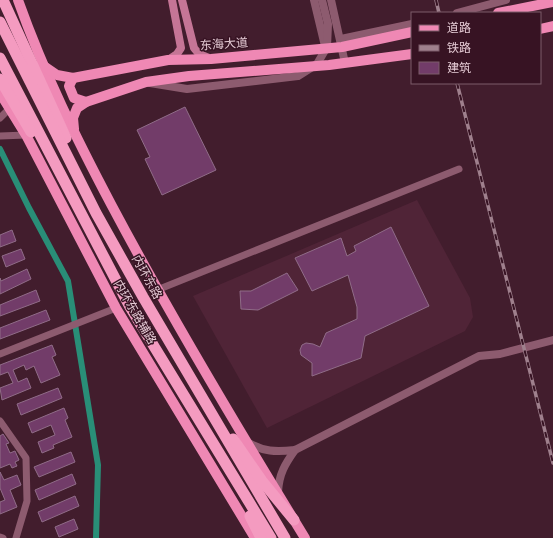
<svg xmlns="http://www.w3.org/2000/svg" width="553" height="538" font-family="'Varela Round','Noto Sans SC',sans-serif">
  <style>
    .built { fill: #502437 }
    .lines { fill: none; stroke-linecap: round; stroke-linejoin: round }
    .canal { stroke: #298e77; stroke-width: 6 }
    .building { fill: #723c69; stroke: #906c88 }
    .minor { stroke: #8d5b6f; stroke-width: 7 }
    .tertiary { stroke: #8d5b6f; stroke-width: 8 }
    .secondary { stroke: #c57596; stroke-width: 8 }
    .primary { stroke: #ef88b4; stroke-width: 10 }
    .trunk { stroke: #f49bc0; stroke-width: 11 }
    .rail-casing { stroke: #9f808d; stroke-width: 3.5 }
    .rail { stroke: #371323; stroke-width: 2; stroke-dasharray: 6; stroke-linecap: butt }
    .labels { text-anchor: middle; stroke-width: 3; stroke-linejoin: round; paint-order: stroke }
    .street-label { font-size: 12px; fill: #e4cad4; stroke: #371323 }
  </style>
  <rect width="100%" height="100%" fill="#421d2d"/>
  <!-- built -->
  <path class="built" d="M417,200l53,98 3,19 -8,14 -198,97 -74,-132z"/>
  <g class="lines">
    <!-- canal -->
    <path class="canal" d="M0,149l29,59 39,73 30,184 -2,73"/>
  </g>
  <!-- building -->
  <g class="building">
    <path d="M185,107l31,63 -54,25 -17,-36 5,-2 -13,-27z"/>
    <path d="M391,227l38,79 -64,30 -4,22 -49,18v-13l-11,-8 -1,-5 2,-5 4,-2 7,1 7,3 6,-14 31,-14v-12l-9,-32 -36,16 -17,-33 46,-20 6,18 9,-5 -2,-5z"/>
    <path d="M12,230l4,11 -16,6v-12z"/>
    <path d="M21,249l4,10 -19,8 -4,-11z"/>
    <path d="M27,269l4,10 -31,15v-16l1,3z"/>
    <path d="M287,273l11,17 -40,20 -17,-1 -1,-18h11z"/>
    <path d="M36,290l4,11 -40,15v-11z"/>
    <path d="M46,310l4,10 -50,19v-11z"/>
    <path d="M52,345l4,10 -4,2 8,18 -19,8 -7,-17 -8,4 -2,-5 -11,5 5,12 9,-4 4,10 -29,12 -2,-12 13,-5 -5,-11 -8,3v-10z"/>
    <path d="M58,388l4,10 -41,17 -4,-11z"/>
    <path d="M64,408l4,10 -3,2 7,17 -19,8 1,3 -12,5 -4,-11 17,-7 -4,-10 -19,8 -4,-10z"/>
    <path d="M3,434l6,9 -3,1 4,9 5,-2 4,9 -4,2 2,4 -5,2 -2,-4 -10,4v-32z"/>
    <path d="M71,452l4,10 -36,15 -5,-10z"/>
    <path d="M0,472l4,8 13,-5 4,10 -11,5 7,17 -17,7v-12l5,-2 -5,-12z"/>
    <path d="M72,474l4,10 -37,16 -4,-10z"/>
    <path d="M75,496l4,10 -37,16 -4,-10z"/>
    <path d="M74,519l4,10 -19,8 -4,-10z"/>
  </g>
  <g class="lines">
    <!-- minor -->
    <g class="minor">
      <path d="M0,118l9,-9"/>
      <path d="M0,136l26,-1"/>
      <path d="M157,290l302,-121"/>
      <path d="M0,354l116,-46"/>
      <path d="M0,421l26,37 1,43 -11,37"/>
      <path d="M0,537l3,1"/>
    </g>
    <!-- tertiary -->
    <g class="tertiary">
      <path d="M314,0l11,46"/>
      <path d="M331,0l14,63"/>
      <path d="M457,13l49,-13"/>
      <path d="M341,39l71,-15"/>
      <path d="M150,83l37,6 111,-13 19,-12 10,-17 1,-23 -6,-24"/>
      <path d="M247,442c16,10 29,10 48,8l184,-94 21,-2 53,-14"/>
      <path d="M278,492c1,-18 7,-28 17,-42"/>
    </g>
    <!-- secondary -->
    <g class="secondary">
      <path d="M182,0l12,48 5,6 10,4"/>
      <path d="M168,60l9,-6 4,-6 -9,-48"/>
    </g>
    <!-- primary -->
    <g class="primary">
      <path d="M18,0c26,73 58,138 94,206 60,113 126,223 193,332"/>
      <path d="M498,13l55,-11"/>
      <path d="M540,29l13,-3"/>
      <path d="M41,64l16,11 16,3 95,-18 43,-1 131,-12 70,-15"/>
      <path d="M73,78l-4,8 5,12 12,4"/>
      <path d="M0,93l26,42 90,173 139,230"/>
      <path d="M74,129l-1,-11 4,-10 9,-6 60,-20 43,-6 140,-11 83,-11"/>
    </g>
    <!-- trunk -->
    <g class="trunk">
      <path d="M3,0l63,138"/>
      <path d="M0,22l96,191 47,84 142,241"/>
      <path d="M0,58l130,249 141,231"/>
      <path d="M0,79l31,53"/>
      <path d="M233,439l29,42 32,39"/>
      <path d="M250,516l11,22"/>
    </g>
    <!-- rail casing -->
    <g class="rail-casing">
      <g id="rail">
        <path d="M436,0l3,13"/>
        <path d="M457,83l96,380"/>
      </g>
    </g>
    <!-- rail -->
    <use href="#rail" class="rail"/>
  </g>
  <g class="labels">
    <!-- street labels -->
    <g class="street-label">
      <text transform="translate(224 44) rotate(-4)" y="4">东海大道</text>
      <text transform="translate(147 277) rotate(61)" y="4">内环东路</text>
      <text transform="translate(135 312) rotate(60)" y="4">内环东路辅路</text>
    </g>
  </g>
  <!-- legend -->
  <rect x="411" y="12" width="130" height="72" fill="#371323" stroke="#7c5c6a"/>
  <rect x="419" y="25" width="20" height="6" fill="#ef88b4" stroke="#7c5c6a"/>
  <text x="447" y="32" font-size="12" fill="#e4cad4">道路</text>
  <rect x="419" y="45" width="20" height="6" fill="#9f808d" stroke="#7c5c6a"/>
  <text x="447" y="52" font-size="12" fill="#e4cad4">铁路</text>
  <rect x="419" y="62" width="20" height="12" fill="#723c69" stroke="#7c5c6a"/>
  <text x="447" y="72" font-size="12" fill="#e4cad4">建筑</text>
</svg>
